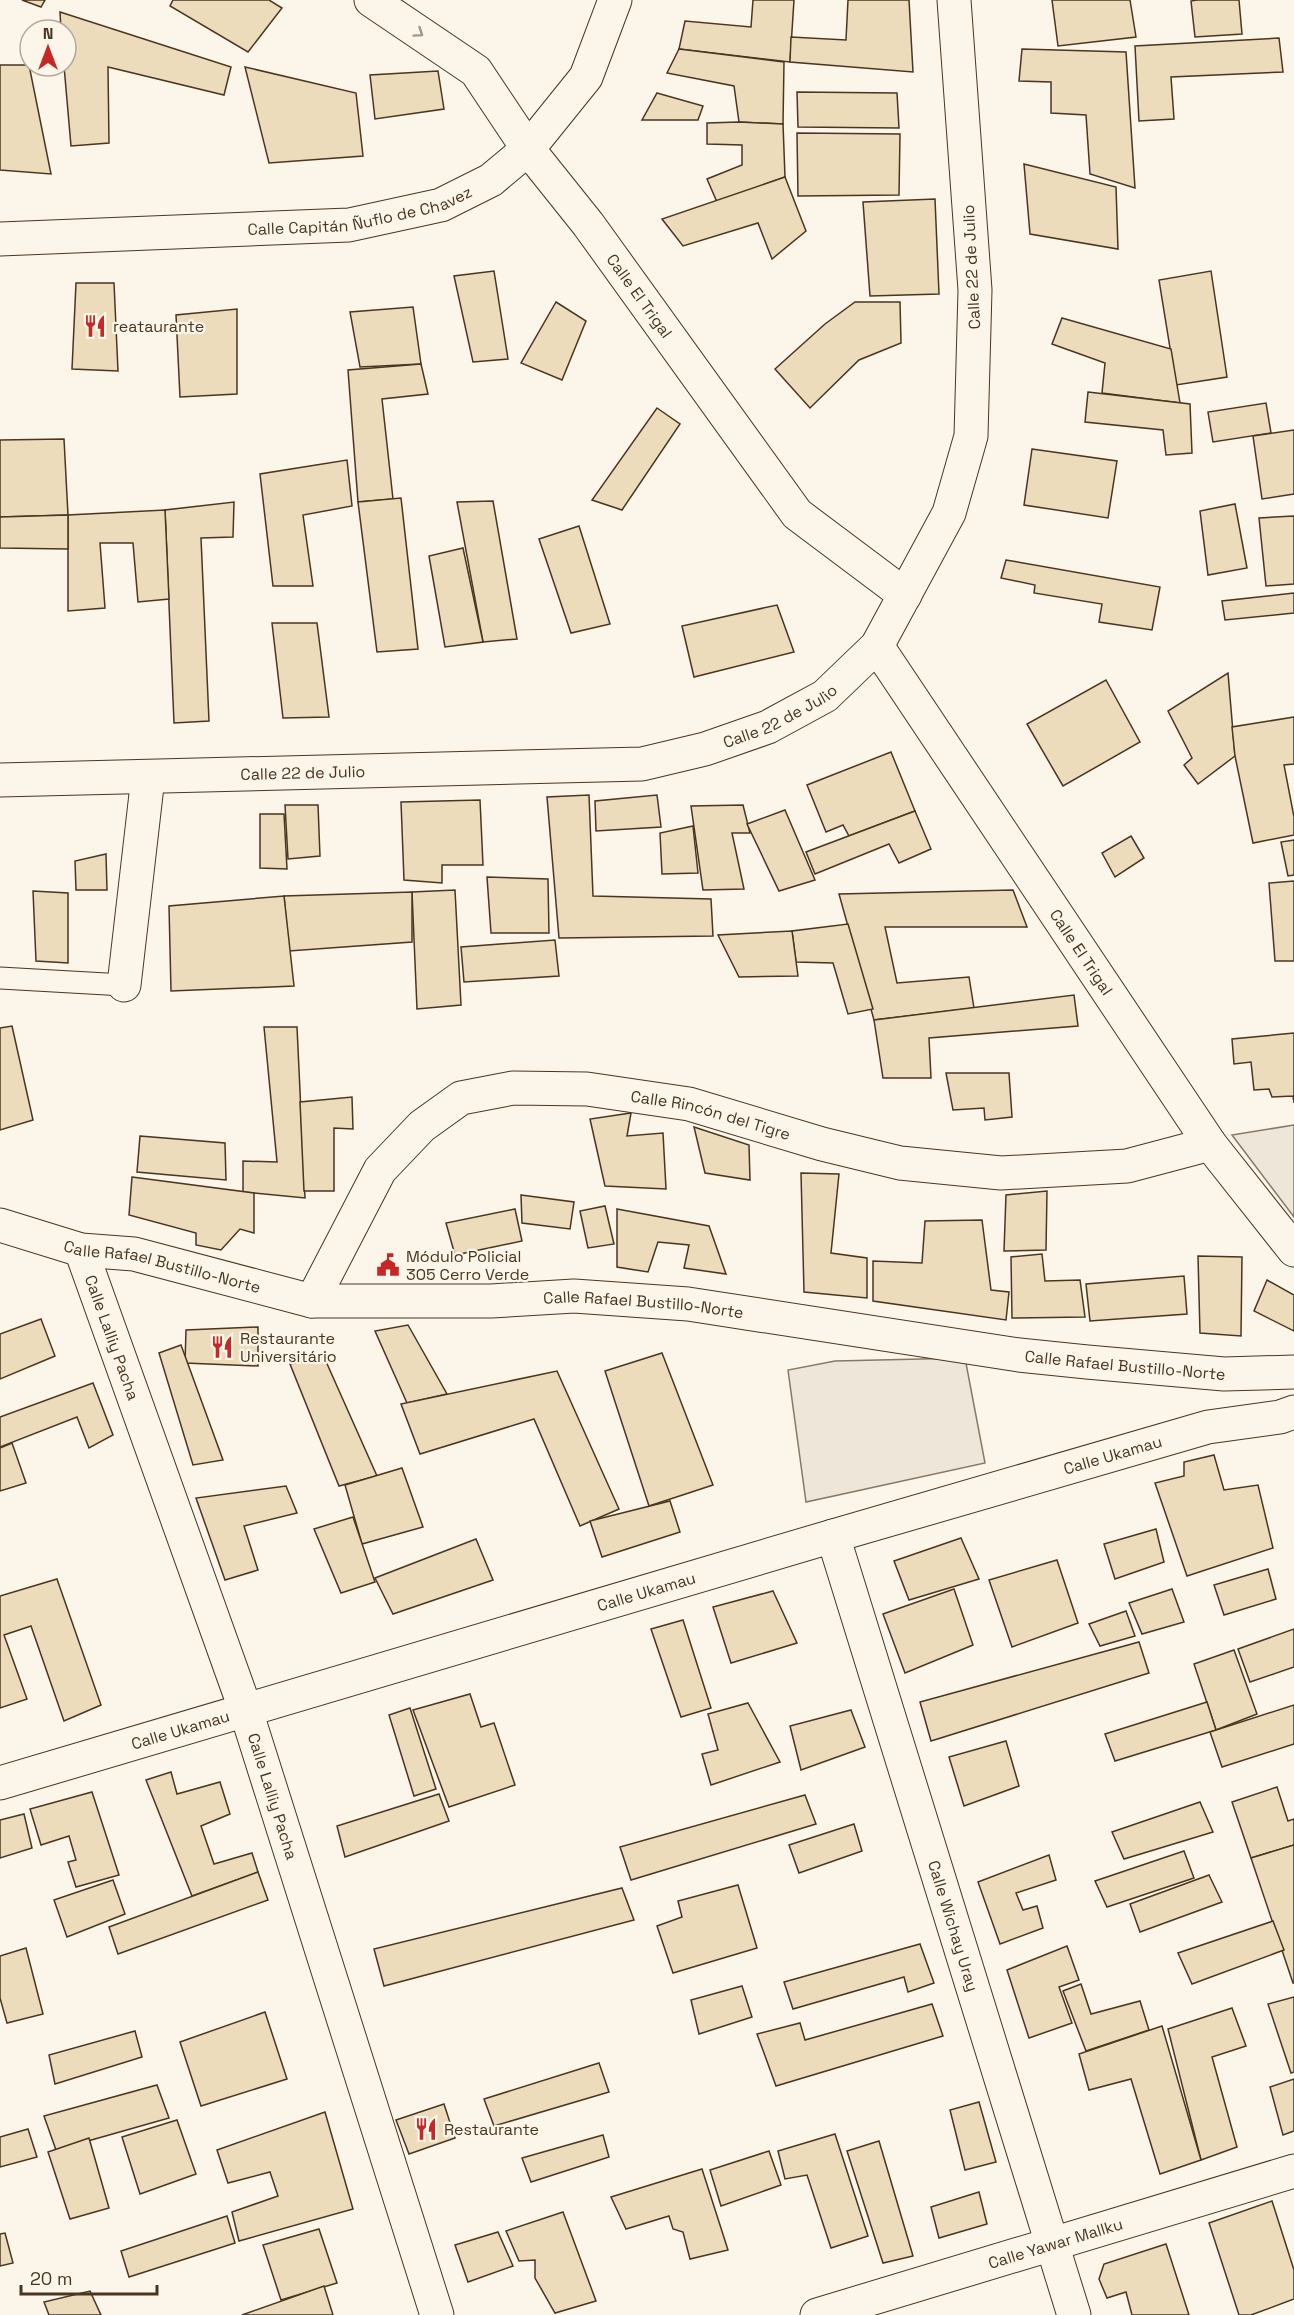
<svg xmlns="http://www.w3.org/2000/svg" width="1294" height="2315" font-family="'Space Grotesk',sans-serif">
  <style>
    .green { fill: #ede6d9; stroke: #887966; stroke-width: 1.5 }
    .building { fill: #ecdcbc; stroke: #4a3520; stroke-width: 1.5 }
    .lines { fill: none; stroke-linecap: round; stroke-linejoin: round }
    .lane-casing { stroke: #4a3520; stroke-width: 23 }
    .street-casing { stroke: #4a3520; stroke-width: 35 }
    .secondary-casing { stroke: #4a3520; stroke-width: 35 }
    .lane { stroke: #fbf6e9; stroke-width: 21 }
    .street { stroke: #fbf6e9; stroke-width: 33 }
    .secondary { stroke: #fbf6e9; stroke-width: 33 }
    .oneway { stroke: #a29684 }
    .labels { text-anchor: middle; stroke-width: 4.5; stroke-linejoin: round; paint-order: stroke }
    .street-label { font-size: 16px; fill: #4a3520; stroke: #fbf6e9 }
    .poi-label { font-size: 16px; fill: #4a3520; stroke: #fbf6e9; text-anchor: start }
  </style>
  <rect width="100%" height="100%" fill="#fbf6e9"/>
  <!-- green -->
  <g class="green">
    <path d="M1294,1125v92l-62,-82z"/>
    <path d="M965,1358l20,105 -179,39 -18,-132 47,-9z"/>
  </g>
  <!-- building -->
  <g class="building">
    <path d="M22,0h23l-4,7z"/>
    <path d="M173,0h96l13,8 -34,44 -78,-46z"/>
    <path d="M753,0h41l-4,62 -111,-13 6,-28 66,6z"/>
    <path d="M848,0h61l4,72 -123,-10 1,-25 55,3z"/>
    <path d="M1052,0h78l6,37 -78,9z"/>
    <path d="M1197,0h42l3,34 -47,3 -4,-36z"/>
    <path d="M60,12l171,55 -7,28 -116,-28 1,76 -38,3 -7,-80h2v-36h-5z"/>
    <path d="M1279,38l4,34 -112,5 3,42 -35,2 -4,-75z"/>
    <path d="M679,49l105,13 -1,62 -44,-2 -5,-36 -67,-13z"/>
    <path d="M1022,49l104,3 9,136 -45,-14 -4,-59 -35,-2v-31l-32,-1z"/>
    <path d="M0,65h29l22,109 -51,-4z"/>
    <path d="M245,67l111,26 7,63 -94,7z"/>
    <path d="M438,71l6,38 -69,10 -5,-44z"/>
    <path d="M797,92l100,1 2,35 -101,-1z"/>
    <path d="M657,93l46,13 -5,14h-56z"/>
    <path d="M739,122l44,2 2,53 -68,25 -10,-23 35,-14v-20l-35,-1v-21z"/>
    <path d="M797,133l103,1 -1,61 -101,1z"/>
    <path d="M1024,164l92,23 2,62 -88,-15z"/>
    <path d="M785,177l21,54 -34,28 -14,-36 -75,23 -21,-27z"/>
    <path d="M935,199l4,95 -69,2 -7,-94z"/>
    <path d="M494,271l14,88 -35,3 -19,-86z"/>
    <path d="M1211,271l16,106 -51,8 -17,-105z"/>
    <path d="M76,283h38l4,88 -46,-2z"/>
    <path d="M556,302l30,19 -24,59 -41,-17z"/>
    <path d="M855,302h45l1,41 -42,17 -49,48 -35,-39 50,-45z"/>
    <path d="M413,307l8,57 -61,3 -10,-55z"/>
    <path d="M237,309v85l-57,3 -4,-82z"/>
    <path d="M1062,318l109,31 9,54 -78,-10 3,-30 -53,-19z"/>
    <path d="M421,364l7,30 -46,5 11,100 -35,3 -10,-132z"/>
    <path d="M1088,392l102,12 2,49 -26,2 -3,-25 -78,-8z"/>
    <path d="M1266,403l5,30 -58,9 -5,-30z"/>
    <path d="M657,408l23,16 -58,86 -30,-10z"/>
    <path d="M1294,430v64l-32,5 -9,-63z"/>
    <path d="M64,439l4,76 -68,2v-77z"/>
    <path d="M1032,449l85,12 -9,57 -84,-13z"/>
    <path d="M347,460l5,46 -49,9 10,71h-40l-13,-112z"/>
    <path d="M401,498l17,151 -41,3 -19,-150z"/>
    <path d="M493,501l24,138 -34,3 -26,-140z"/>
    <path d="M234,502l-1,35 -32,1 8,183 -35,2 -9,-213z"/>
    <path d="M1235,504l12,64 -39,7 -8,-64z"/>
    <path d="M165,510l4,89 -31,3 -5,-59h-33l5,65 -37,3v-96z"/>
    <path d="M68,515v34l-68,-1v-31z"/>
    <path d="M1294,516v68l-28,2 -7,-68z"/>
    <path d="M579,526l31,98 -39,9 -32,-94z"/>
    <path d="M463,548l20,94 -38,5 -16,-91z"/>
    <path d="M1006,560l154,27 -8,43 -53,-8 3,-18 -68,-11 1,-8 -34,-7z"/>
    <path d="M1294,593v20l-69,7 -3,-19z"/>
    <path d="M777,605l17,47 -100,25 -12,-51z"/>
    <path d="M272,623h45l12,94 -46,1z"/>
    <path d="M1228,673l7,83 -37,28 -14,-19 8,-7 -24,-47z"/>
    <path d="M1106,680l34,62 -77,44 -36,-62z"/>
    <path d="M1294,717v47l-10,1 10,52v18l-41,8 -18,-87 -3,-29z"/>
    <path d="M891,752l24,59 -66,25 -6,-11 -17,7 -19,-47z"/>
    <path d="M589,795l4,101 118,3 2,37 -154,2 -12,-141z"/>
    <path d="M657,795l4,32 -65,4 -1,-30z"/>
    <path d="M480,800l3,65h-41v18l-38,-3 -3,-78z"/>
    <path d="M285,805h33l2,51 -32,3z"/>
    <path d="M743,805l7,28h-18l12,56 -41,1 -12,-84z"/>
    <path d="M785,810l30,70 -36,11 -32,-67z"/>
    <path d="M915,811l16,38 -32,14 -10,-19 -74,30 -9,-22z"/>
    <path d="M260,814h24l3,55 -27,-1z"/>
    <path d="M693,826l5,47 -36,1 -2,-41z"/>
    <path d="M1131,836l13,22 -29,19 -13,-24z"/>
    <path d="M1294,840v35l-6,1 -7,-34z"/>
    <path d="M106,854l1,36h-31l-1,-29z"/>
    <path d="M487,877l61,2 1,54h-58z"/>
    <path d="M1294,881v80h-19l-6,-78z"/>
    <path d="M455,890l6,115 -44,4 -5,-117z"/>
    <path d="M1013,890l14,37h-142l12,56 72,-6 5,31 -100,12 -35,-126z"/>
    <path d="M33,891l35,2v70l-32,-2z"/>
    <path d="M412,892v50l-123,9 -5,-55z"/>
    <path d="M284,896l10,90 -123,5 -2,-85z"/>
    <path d="M848,924l25,85 -25,5 -15,-51 -37,-1 -4,-31z"/>
    <path d="M792,931l6,45 -59,1 -21,-42z"/>
    <path d="M555,940l4,36 -95,6 -3,-35z"/>
    <path d="M1074,995l4,31 -149,12 2,40h-48l-9,-58z"/>
    <path d="M12,1026l21,94 -33,10v-102z"/>
    <path d="M264,1027h33l8,171 -62,-6v-31l34,1z"/>
    <path d="M1294,1033v70l-1,-7 -21,1 -3,-8 -15,1 -3,-28 -17,2 -2,-25z"/>
    <path d="M946,1073h63l3,44 -27,3 -1,-12 -31,2z"/>
    <path d="M352,1097l1,32 -19,-1v63h-30l-4,-89z"/>
    <path d="M631,1113l-4,23 36,-3 3,56 -61,-3 -15,-67z"/>
    <path d="M694,1127l55,18 1,35 -45,-7z"/>
    <path d="M140,1136l85,7 1,37 -89,-8z"/>
    <path d="M801,1173l38,1 -8,79 36,5v40l-63,-6z"/>
    <path d="M132,1177l122,16v40l-14,-4 -19,21 -25,-5v-12l-67,-18z"/>
    <path d="M1047,1191l-1,59 -42,1 2,-56z"/>
    <path d="M521,1195l53,7 -4,27 -48,-6z"/>
    <path d="M605,1206l9,38 -26,4 -8,-37z"/>
    <path d="M515,1209l7,32 -67,14 -9,-32z"/>
    <path d="M617,1209l92,17 17,48 -42,-6 5,-23 -31,-3 -10,30 -31,-5z"/>
    <path d="M982,1220l9,70 18,2 -3,28 -133,-19v-40l49,2 3,-42z"/>
    <path d="M1042,1254l3,27 35,-1 5,37 -73,1 -1,-61z"/>
    <path d="M1198,1256l44,1 -1,79 -41,-3z"/>
    <path d="M1184,1276l3,38 -97,7 -4,-37z"/>
    <path d="M1267,1280l27,15v36l-40,-20z"/>
    <path d="M41,1319l14,37 -55,23v-45z"/>
    <path d="M408,1325l39,69 -40,9 -32,-72z"/>
    <path d="M258,1327v39l-73,-3 1,-33z"/>
    <path d="M181,1345l42,115 -30,5 -34,-112z"/>
    <path d="M662,1353l51,132 -64,21 -44,-135z"/>
    <path d="M324,1357l53,119 -38,10 -49,-122z"/>
    <path d="M557,1371l62,138 -39,17 -46,-107 -114,35 -19,-50z"/>
    <path d="M93,1383l20,52 -24,13 -12,-31 -77,30v-30z"/>
    <path d="M12,1443l14,40 -26,8v-43z"/>
    <path d="M1214,1455l10,35 34,-5 15,63 -86,28 -32,-93 29,-7v-14z"/>
    <path d="M402,1468l21,59 -61,17 -17,-59z"/>
    <path d="M286,1486l11,27 -53,13 14,44 -33,10 -29,-82z"/>
    <path d="M670,1501l10,31 -78,25 -12,-36z"/>
    <path d="M353,1517l22,65 -34,11 -27,-64z"/>
    <path d="M1156,1529l8,33 -49,17 -11,-35z"/>
    <path d="M961,1538l18,41 -70,21 -15,-39z"/>
    <path d="M476,1539l17,41 -100,34 -18,-36z"/>
    <path d="M1057,1560l21,63 -66,24 -23,-67z"/>
    <path d="M1268,1569l8,30 -52,16 -10,-30z"/>
    <path d="M57,1579l44,126 -37,16 -33,-95 -27,9 23,64 -27,9v-112z"/>
    <path d="M954,1589l19,56 -68,28 -22,-59z"/>
    <path d="M1172,1589l12,33 -42,12 -13,-31z"/>
    <path d="M773,1591l24,52 -66,20 -18,-56z"/>
    <path d="M1126,1611l9,25 -35,10 -11,-22z"/>
    <path d="M683,1620l28,88 -30,9 -30,-88z"/>
    <path d="M1294,1629v38l-44,15 -12,-33z"/>
    <path d="M1139,1642l10,31 -218,68 -11,-39z"/>
    <path d="M1234,1650l23,64 -41,16 -22,-66z"/>
    <path d="M470,1694l11,33 13,-4 21,62 -66,22 -36,-97z"/>
    <path d="M1207,1702l9,28 -101,31 -10,-27z"/>
    <path d="M748,1703l32,59 -69,23 -9,-31 16,-4 -10,-36z"/>
    <path d="M1294,1705v39l-72,23 -12,-35z"/>
    <path d="M410,1708l26,81 -22,7 -25,-81z"/>
    <path d="M851,1710l14,37 -64,23 -11,-44z"/>
    <path d="M1006,1741l13,45 -55,20 -15,-49z"/>
    <path d="M171,1772l6,22 43,-12 10,32 -29,12 13,38 38,-11 6,19 -66,24 -46,-116z"/>
    <path d="M1277,1787l11,34 6,-2v26l-43,13 -19,-56z"/>
    <path d="M92,1792l27,83 -43,12 -8,-25 8,-2 -7,-24 -28,9 -11,-36z"/>
    <path d="M439,1794l10,27 -104,36 -8,-31z"/>
    <path d="M805,1795l11,29 -185,56 -11,-33z"/>
    <path d="M1200,1802l13,30 -89,27 -12,-27z"/>
    <path d="M24,1814l8,34 -32,10v-38z"/>
    <path d="M854,1824l8,27 -63,22 -10,-28z"/>
    <path d="M1294,1845v138h-1l-42,-125z"/>
    <path d="M1184,1851l10,27 -87,29 -12,-26z"/>
    <path d="M1049,1855l7,25 -40,13 7,17 14,-4 6,22 -43,16 -22,-62z"/>
    <path d="M258,1872l10,28 -150,54 -9,-27z"/>
    <path d="M1209,1875l13,27 -82,30 -10,-28z"/>
    <path d="M113,1880l12,34 -58,23 -13,-37z"/>
    <path d="M738,1885l19,63 -84,25 -16,-47 25,-9 -4,-16z"/>
    <path d="M622,1888l12,32 -250,66 -10,-37z"/>
    <path d="M1273,1921l11,29 -92,34 -14,-31z"/>
    <path d="M920,1944l14,39 -26,9 -4,-15 -111,32 -9,-27z"/>
    <path d="M1067,1946l12,34 -20,7 13,36 -43,15 -22,-68z"/>
    <path d="M26,1948l17,66 -36,9 -7,-25v-42z"/>
    <path d="M1081,1984l10,30 49,-13 9,29 -63,21 -23,-60z"/>
    <path d="M742,1986l10,31 -53,17 -8,-34z"/>
    <path d="M1294,1997v75l-3,1 -23,-69z"/>
    <path d="M932,2004l11,32 -167,50 -19,-52 43,-11 5,17z"/>
    <path d="M1232,2008l14,38 -34,11 25,90 -36,13 -33,-131z"/>
    <path d="M265,2012l22,67 -86,27 -21,-64z"/>
    <path d="M1162,2026l39,134 -41,14 -29,-95 -42,11 -10,-36z"/>
    <path d="M135,2031l7,26 -87,27 -6,-29z"/>
    <path d="M599,2063l10,29 -115,34 -10,-27z"/>
    <path d="M1294,2079v52l-11,4 -13,-48z"/>
    <path d="M157,2085l12,33 -113,32 -12,-34z"/>
    <path d="M979,2102l17,60 -31,8 -15,-60z"/>
    <path d="M444,2104l11,34 -46,16 -13,-34z"/>
    <path d="M325,2112l28,97 -114,32 -7,-29 46,-16 -8,-24 -42,11 -11,-33z"/>
    <path d="M177,2120l19,54 -56,20 -18,-57z"/>
    <path d="M28,2129l9,28 -37,10v-30z"/>
    <path d="M835,2134l33,102 -37,12 -24,-73 -22,4 -7,-28z"/>
    <path d="M603,2135l6,22 -78,25 -9,-24z"/>
    <path d="M89,2138l20,70 -39,11 -22,-67z"/>
    <path d="M879,2141l34,115 -30,7 -36,-112z"/>
    <path d="M769,2151l12,34 -60,21 -11,-36z"/>
    <path d="M702,2169l26,81 -38,9 -7,-27 -10,-3 -4,-13 -43,13 -15,-32z"/>
    <path d="M979,2192l8,32 -48,14 -8,-31z"/>
    <path d="M1272,2201l22,69v29l-43,16h-12l-30,-92z"/>
    <path d="M563,2212l33,89 -41,12 -20,-35v-18l-16,1 -13,-30z"/>
    <path d="M227,2216l8,27 -106,34 -8,-26z"/>
    <path d="M319,2229l18,54 -56,17 -18,-55z"/>
    <path d="M498,2232l15,34 -45,16 -13,-37z"/>
    <path d="M5,2233l8,30 -13,3v-32z"/>
    <path d="M1166,2244l23,71h-57l-6,-23 -19,6 -8,-19 5,-15z"/>
    <path d="M324,2286l9,29h-91z"/>
    <path d="M90,2291l11,24h-52l-5,-13z"/>
  </g>
  <g class="lines">
    <!-- lane casing -->
    <g class="lane-casing">
      <path id="lane" d="M0,978l124,7"/>
    </g>
    <!-- street casing -->
    <g class="street-casing">
      <g id="street">
        <path id="s1" d="M371,0l105,71 52,78 60,75 209,290 108,81"/>
        <path id="s2" d="M877,646l333,498 84,106"/>
        <path id="s3" d="M0,780l642,-16 63,-15 63,-22 57,-31 52,-50 72,-133 22,-77 4,-146 -21,-290"/>
        <path d="M124,985l24,-208"/>
        <path id="s4" d="M0,1225l81,25 53,4 178,47h179l83,-5 114,8 331,51 68,7 137,12 70,-2"/>
        <path id="s5" d="M81,1250l165,461 191,604"/>
        <path id="s6" d="M312,1301l68,-131 42,-44 39,-28 52,-10 74,1 102,15 133,40 78,19 101,10 126,-7 83,-22"/>
        <path id="s7" d="M833,1536l241,779"/>
        <path id="s8" d="M0,1783l833,-247 375,-109 72,-10 14,-5"/>
        <path id="s9" d="M817,2315l477,-144"/>
      </g>
    </g>
    <!-- secondary casing -->
    <g class="secondary-casing">
      <g id="secondary">
        <path id="s10" d="M0,239l349,-14 92,-20 50,-25 37,-31 58,-72 29,-77"/>
      </g>
    </g>
    <!-- lane -->
    <use href="#lane" class="lane"/>
    <!-- street -->
    <use href="#street" class="street"/>
    <!-- secondary -->
    <use href="#secondary" class="secondary"/>
  </g>
  <!-- one-way arrows -->
  <defs><path id="oneway-chevron" d="M-2-3.5L2.5 0L-2 3.5" fill="none" stroke-width="1.6" stroke-linecap="round" stroke-linejoin="round" transform="scale(1.5)"/></defs>
  <use class="oneway" href="#oneway-chevron" transform="translate(419 33) rotate(34)"/>
  <!-- icons -->
  <defs>
    <g id="restaurant-bare" transform="scale(1.8)"><path d="M-5-6h1v4h1v-4h1v4h1v-4h1v5L-1.5 .5V6h-2V.5L-5-1ZM5-6V6H3V1.5H1.5Q1.5-4 5-6Z" fill="#c62828" stroke="#fbf6e9" stroke-width="2.5" paint-order="stroke"/></g>
    <g id="civic-bare" transform="scale(1.8)"><path d="M-.6-6.5H3V-4.5H.6V-3L4-1V1h2V6H-6V1h2V-1L-.6-3ZM-1.2 2.5V6h2.4V2.5Z" fill="#c62828" stroke="#fbf6e9" stroke-width="2.5" paint-order="stroke"/></g>
  </defs>
  <g fill-rule="evenodd">
    <use href="#restaurant-bare" x="95" y="326"/>
    <use href="#civic-bare" x="388" y="1265"/>
    <use href="#restaurant-bare" x="222" y="1347"/>
    <use href="#restaurant-bare" x="426" y="2129"/>
  </g>
  <g class="labels">
    <!-- street labels -->
    <g class="street-label">
      <text dy="6" stroke="none"><textPath href="#s10" startOffset="362">Calle Capitán Ñuflo de Chavez</textPath></text>
      <text transform="translate(971 267) rotate(-93)" y="6">Calle 22 de Julio</text>
      <text dy="6" stroke="none"><textPath href="#s1" startOffset="405">Calle El Trigal</textPath></text>
      <text dy="6" stroke="none"><textPath href="#s3" startOffset="789">Calle 22 de Julio</textPath></text>
      <text dy="6" stroke="none"><textPath href="#s3" startOffset="303">Calle 22 de Julio</textPath></text>
      <text dy="6" stroke="none"><textPath href="#s2" startOffset="368">Calle El Trigal</textPath></text>
      <text dy="6" stroke="none"><textPath href="#s6" startOffset="510">Calle Rincón del Tigre</textPath></text>
      <text dy="6" stroke="none"><textPath href="#s4" startOffset="168">Calle Rafael Bustillo-Norte</textPath></text>
      <text dy="6" stroke="none"><textPath href="#s4" startOffset="654">Calle Rafael Bustillo-Norte</textPath></text>
      <text dy="6" stroke="none"><textPath href="#s5" startOffset="93">Calle Lalliy Pacha</textPath></text>
      <text dy="6" stroke="none"><textPath href="#s4" startOffset="1140">Calle Rafael Bustillo-Norte</textPath></text>
      <text dy="6" stroke="none"><textPath href="#s8" startOffset="1160">Calle Ukamau</textPath></text>
      <text dy="6" stroke="none"><textPath href="#s8" startOffset="674">Calle Ukamau</textPath></text>
      <text dy="6" stroke="none"><textPath href="#s8" startOffset="188">Calle Ukamau</textPath></text>
      <text dy="6" stroke="none"><textPath href="#s5" startOffset="579">Calle Lalliy Pacha</textPath></text>
      <text dy="6" stroke="none"><textPath href="#s7" startOffset="408">Calle Wichay Uray</textPath></text>
      <text dy="6" stroke="none"><textPath href="#s9" startOffset="249">Calle Yawar Mallku</textPath></text>
    </g>
    <!-- poi labels -->
    <g class="poi-label">
      <text x="113" y="332">reataurante</text>
      <text x="406" y="1262">Módulo Policial<tspan x="406" dy="18">305 Cerro Verde</tspan></text>
      <text x="240" y="1344">Restaurante<tspan x="240" dy="18">Universitário</tspan></text>
      <text x="444" y="2135">Restaurante</text>
    </g>
  </g>
  <!-- north arrow -->
  <g transform="translate(48 48)"><circle r="28" fill="#fbf6e9" stroke="#b4a999" stroke-width="1.5"/>
  <path d="M0-4.5L10 22L0 15L-10 22Z" fill="#c62828"/>
  <text y="-9" font-size="16" font-weight="bold" text-anchor="middle" fill="#4a3520">N</text>
  </g>
  <!-- scale -->
  <path d="M21 2285v9h136v-9" fill="none" stroke="#4a3520" stroke-width="3"/>
  <text x="30" y="2285" font-size="18" fill="#4a3520" stroke="#fbf6e9" stroke-width="4.5" paint-order="stroke">20 m</text>
</svg>
